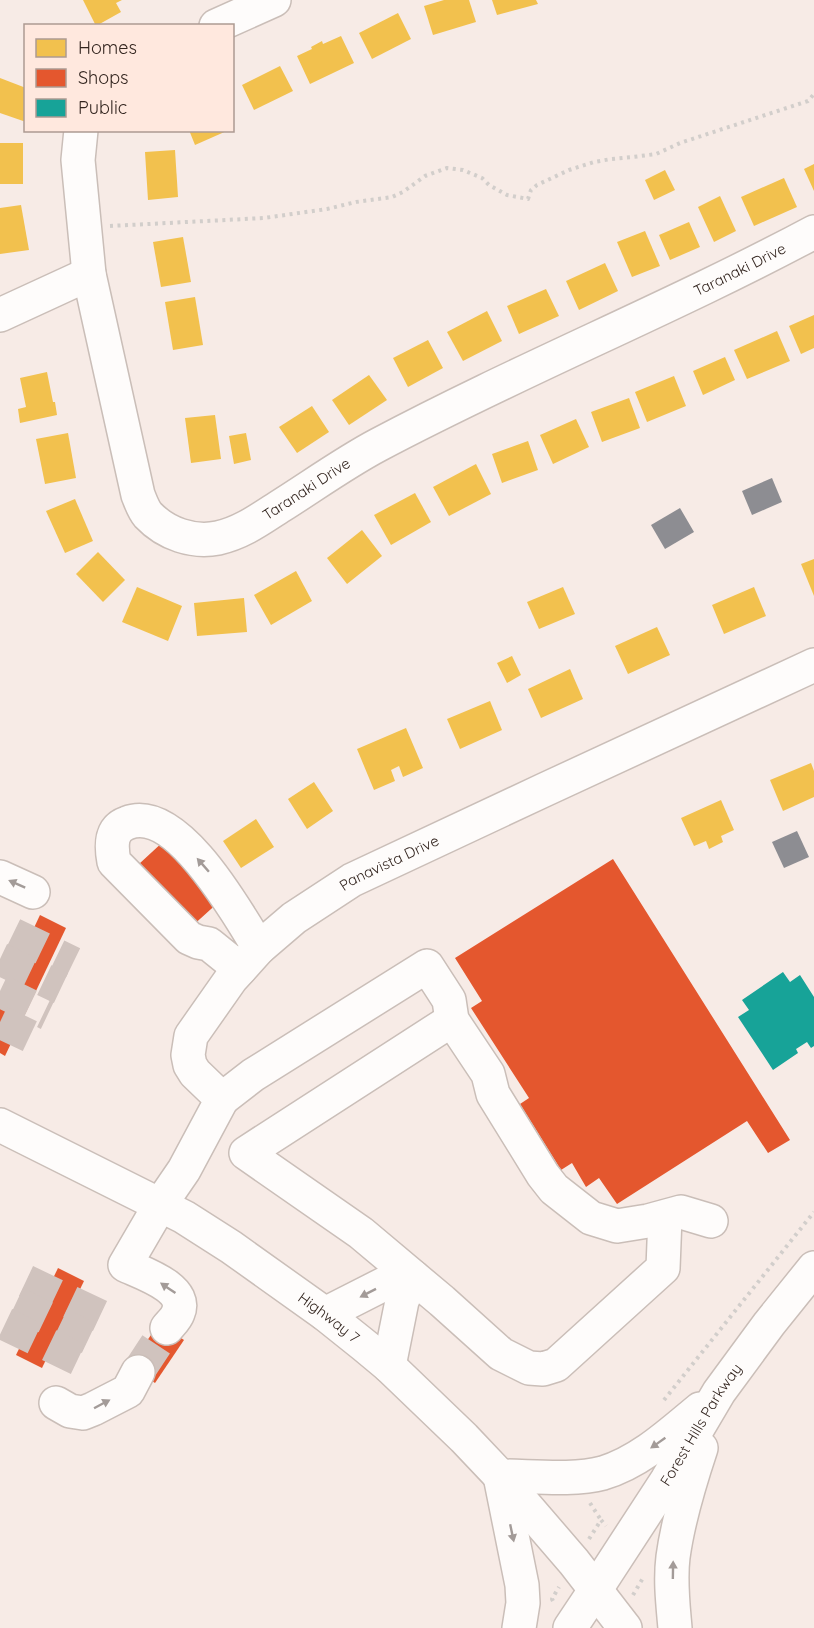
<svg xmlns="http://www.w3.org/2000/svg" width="814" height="1628" font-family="Quicksand,sans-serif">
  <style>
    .homes { fill: #f2c14e }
    .shops { fill: #e4572e }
    .public { fill: #17a398 }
    .industry { fill: #8d8d92 }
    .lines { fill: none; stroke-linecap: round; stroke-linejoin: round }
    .minor-tunnel { stroke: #d0c3be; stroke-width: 33; stroke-dasharray: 33 16; stroke-linecap: butt }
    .minor-casing { stroke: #cabeb8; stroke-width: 36 }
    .major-casing { stroke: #cabeb8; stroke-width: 36 }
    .highway-casing { stroke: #cabeb8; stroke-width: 36 }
    .path { stroke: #d2cecb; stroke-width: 4; stroke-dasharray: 3 4.5; stroke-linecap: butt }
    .minor { stroke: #fefcfb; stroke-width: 33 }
    .major { stroke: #fefcfb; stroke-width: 33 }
    .highway { stroke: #fefcfb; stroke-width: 33 }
    .oneway { fill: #a39b98 }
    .labels { text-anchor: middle; stroke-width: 6; stroke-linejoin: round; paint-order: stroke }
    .street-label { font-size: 15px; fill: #33251f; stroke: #ffe8de }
  </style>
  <rect width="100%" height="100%" fill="#f7ebe6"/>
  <!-- homes -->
  <g class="homes">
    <path d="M83,0h39l-6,3 5,9 -25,14z"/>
    <path d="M444,0h25l7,22 -43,13 -9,-29z"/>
    <path d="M492,0h44l2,4 -41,11z"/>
    <path d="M398,13l13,26 -39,20 -13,-26z"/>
    <path d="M341,36l13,27 -44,21 -13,-28 15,-7 -1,-2 11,-6 1,3z"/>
    <path d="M280,66l13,25 -39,19 -12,-25z"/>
    <path d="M0,78l26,10v34l-26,-9z"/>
    <path d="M189,130h40l-34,15z"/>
    <rect x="0" y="143" width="23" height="41"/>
    <path d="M175,150l3,47 -30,3 -3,-48z"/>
    <path d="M814,164v27l-10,-22z"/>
    <path d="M665,170l10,20 -21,10 -9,-20z"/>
    <path d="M784,178l13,29 -43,19 -13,-29z"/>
    <path d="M720,196l16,35 -22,11 -16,-35z"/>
    <path d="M21,205l8,45 -29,4v-46z"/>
    <path d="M689,222l11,25 -30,13 -11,-25z"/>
    <path d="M645,231l15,35 -28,11 -15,-35z"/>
    <path d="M183,237l8,45 -30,5 -8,-45z"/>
    <path d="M605,263l13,28 -39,19 -13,-29z"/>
    <path d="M546,289l13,27 -40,18 -12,-28z"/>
    <path d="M195,297l8,48 -30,5 -8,-48z"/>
    <path d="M487,311l15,30 -39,20 -16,-29z"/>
    <path d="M814,315v33l-13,6 -12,-28z"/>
    <path d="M777,331l13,30 -43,18 -13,-29z"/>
    <path d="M428,340l15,28 -35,19 -15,-29z"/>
    <path d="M725,357l10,23 -32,15 -10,-24z"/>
    <path d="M47,372l6,30h2l2,13 -37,8 -2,-14 8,-2 -6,-29z"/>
    <path d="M369,375l18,25 -38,25 -17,-25z"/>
    <path d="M674,376l12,30 -39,16 -12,-30z"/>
    <path d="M629,398l11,30 -38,14 -11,-30z"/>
    <path d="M312,406l17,26 -32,21 -18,-26z"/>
    <path d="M215,415l6,44 -30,4 -6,-45z"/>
    <path d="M576,419l13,28 -36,17 -13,-29z"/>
    <path d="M68,433l8,45 -31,6 -9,-45z"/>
    <path d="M246,433l5,27 -17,4 -5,-28z"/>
    <path d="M528,441l10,29 -36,13 -10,-29z"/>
    <path d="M476,464l15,30 -42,22 -16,-29z"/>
    <path d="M415,493l16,29 -40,23 -17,-30z"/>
    <path d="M75,499l18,42 -28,12 -19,-42z"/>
    <path d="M362,530l20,26 -35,28 -20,-26z"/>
    <path d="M98,552l27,28 -22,22 -27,-28z"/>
    <path d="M814,559v37l-13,-32z"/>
    <path d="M296,571l16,30 -41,24 -17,-30z"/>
    <path d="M137,587l45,19 -14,35 -46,-19z"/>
    <path d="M563,587l12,27 -36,15 -12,-27z"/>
    <path d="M754,587l12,29 -42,18 -12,-29z"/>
    <path d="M244,598l3,34 -50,4 -3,-33z"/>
    <path d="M657,627l13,28 -42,19 -13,-28z"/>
    <path d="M512,656l9,19 -14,8 -10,-20z"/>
    <path d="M570,669l13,30 -42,19 -13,-29z"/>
    <path d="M490,701l12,29 -42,19 -13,-30z"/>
    <path d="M406,728l17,40 -20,9 -4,-11 -8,4 4,11 -21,9 -17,-41z"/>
    <path d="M811,763l3,8v26l-31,14 -13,-31z"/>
    <path d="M314,782l19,29 -26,18 -19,-30z"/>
    <path d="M721,800l13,30 -13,6 2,6 -14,7 -3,-8 -12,5 -13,-28z"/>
    <path d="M256,819l18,28 -33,21 -18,-27z"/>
  </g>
  <!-- shops -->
  <g class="shops">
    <path d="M165,840l56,60 -31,28 -28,-40 -23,-24z"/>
    <path d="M613,859l177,281 -22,13 -21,-32 -130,83 -18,-26 -13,9 -14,-24 -11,7 -41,-66 9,-6 -58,-90 11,-7 -27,-43z"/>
    <path d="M40,915l26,13 -61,128 -5,-3v-53z"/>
    <path d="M58,1268l26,13 -42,87 -26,-13z"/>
    <path d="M159,1323l25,17 -29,43 -25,-17z"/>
  </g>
  <!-- public -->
  <path class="public" d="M783,972l7,10 10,-7 14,22v49l-3,2 -4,-6 -11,7 2,4 -25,17 -35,-53 11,-7 -7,-10z"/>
  <!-- industry -->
  <g class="industry">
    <path d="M772,478l10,24 -30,13 -10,-24z"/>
    <path d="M680,508l14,24 -29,17 -14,-24z"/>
    <path d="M797,831l12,26 -25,11 -12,-26z"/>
  </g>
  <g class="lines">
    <!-- minor-tunnel -->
    <g class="minor-tunnel">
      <path d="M13,934l60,29"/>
      <path d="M0,959l61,29"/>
      <path d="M0,991l48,23"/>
      <path d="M0,1022l36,17"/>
      <path d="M26,1281l74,35"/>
      <path d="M16,1303l73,35"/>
      <path d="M5,1324l73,35"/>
      <path d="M138,1372l29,-44"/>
    </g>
    <!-- minor casing -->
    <g class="minor-casing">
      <g id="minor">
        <path d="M216,26l58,-26"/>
        <path id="s1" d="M81,130l-3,30 11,114 49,221c3,7 5,14 10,20 18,19 45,28 70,23 23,-5 41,-18 61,-31 32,-20 65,-44 99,-62 143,-76 294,-137 436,-213"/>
        <path d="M0,315l89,-41"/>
        <path d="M0,877l33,15"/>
        <path d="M240,969l-31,-25 -11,-2 -9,-4 -75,-76c-3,-16 -4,-33 13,-39 50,-20 111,91 132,125"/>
        <path d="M452,1020l-206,133 115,80 81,68 59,53 28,14 14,1 13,-4 107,-97 2,-51"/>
        <path d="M222,1099l31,-24 174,-109 22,34 3,20 36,54 5,20 50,81 11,14 37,29 26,8 31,-5 33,-9 30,9"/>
        <path d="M325,1314l61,-31 27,-6"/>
        <path id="s2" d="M167,1328c3,-4 9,-9 11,-15 11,-25 -36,-40 -53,-48l35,-60 24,-35 38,-71 -27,-26 -5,-8 -2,-10 3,-19 40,-57 28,-31 35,-30 58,-38 192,-90 270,-125"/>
        <path d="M389,1366l13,-65 11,-24"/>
        <path d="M56,1403l14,8 13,2 10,-4 35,-18 10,-19"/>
      </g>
    </g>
    <!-- major casing -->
    <g class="major-casing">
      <g id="major">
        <path id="s3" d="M0,1125l184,92 47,30 94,67 40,32 24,20 75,72 36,38 74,86 51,66"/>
        <path d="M500,1476c31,0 73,5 103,-3 37,-11 68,-40 97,-64"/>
        <path id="s4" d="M596,1589l71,-109 52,-88 50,-68 45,-56"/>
        <path d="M675,1628c-2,-23 -5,-47 -2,-71 5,-37 16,-73 28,-109"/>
      </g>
    </g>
    <!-- highway casing -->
    <g class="highway-casing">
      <g id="highway">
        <path d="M500,1476l22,109 1,18 -4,25"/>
        <path d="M570,1628l26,-39"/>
      </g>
    </g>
    <!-- path -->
    <g class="path">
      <path d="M110,226l154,-8 63,-9 29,-7 36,-5 11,-5 22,-16 22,-8 16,2 19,8 7,7 18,10 21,4 3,-9 6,-5 32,-15 25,-8 17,-3 22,-2 23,-3 24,-11 128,-42 6,-7"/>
      <path d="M664,1400l150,-188"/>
      <path d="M590,1503l11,17"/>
      <path d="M589,1539l12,-19 5,6"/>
      <path d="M633,1595l10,-17"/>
      <path d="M553,1601l-1,-2 7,-12"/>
    </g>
    <!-- minor -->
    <use href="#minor" class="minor"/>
    <!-- major -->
    <use href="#major" class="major"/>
    <!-- highway -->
    <use href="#highway" class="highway"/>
  </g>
  <!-- one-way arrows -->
  <defs><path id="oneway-solid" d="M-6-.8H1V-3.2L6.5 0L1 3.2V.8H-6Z" transform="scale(1.5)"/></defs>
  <g class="oneway">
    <use href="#oneway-solid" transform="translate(203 865) rotate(-131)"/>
    <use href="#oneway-solid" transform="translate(17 884) rotate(-156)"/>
    <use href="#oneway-solid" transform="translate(168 1288) rotate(-146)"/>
    <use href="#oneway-solid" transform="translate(368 1293) rotate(153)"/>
    <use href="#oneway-solid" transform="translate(102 1404) rotate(-28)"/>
    <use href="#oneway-solid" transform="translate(658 1443) rotate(145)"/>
    <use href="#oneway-solid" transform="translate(512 1533) rotate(78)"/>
    <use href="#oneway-solid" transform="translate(673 1570) rotate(-89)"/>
  </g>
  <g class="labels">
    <!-- street labels -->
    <g class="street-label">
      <text dy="5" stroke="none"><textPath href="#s1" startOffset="1058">Taranaki Drive</textPath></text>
      <text dy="5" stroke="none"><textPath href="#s1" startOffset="572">Taranaki Drive</textPath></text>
      <text dy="5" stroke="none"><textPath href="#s2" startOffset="634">Panavista Drive</textPath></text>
      <text dy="5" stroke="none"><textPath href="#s3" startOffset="382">Highway 7</textPath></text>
      <text dy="5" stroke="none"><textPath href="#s4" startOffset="195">Forest Hills Parkway</textPath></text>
    </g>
  </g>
  <!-- legend -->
  <rect x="24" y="24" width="210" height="108" fill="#ffe8de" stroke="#ad9a92" stroke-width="1.5"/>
  <rect x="36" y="39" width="30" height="18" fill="#f2c14e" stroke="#ad9a92" stroke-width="1.5"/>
  <text x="78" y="54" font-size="18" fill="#33251f">Homes</text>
  <rect x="36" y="69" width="30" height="18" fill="#e4572e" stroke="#ad9a92" stroke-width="1.5"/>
  <text x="78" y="84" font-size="18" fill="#33251f">Shops</text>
  <rect x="36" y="99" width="30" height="18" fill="#17a398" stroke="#ad9a92" stroke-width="1.5"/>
  <text x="78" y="114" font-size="18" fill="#33251f">Public</text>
</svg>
